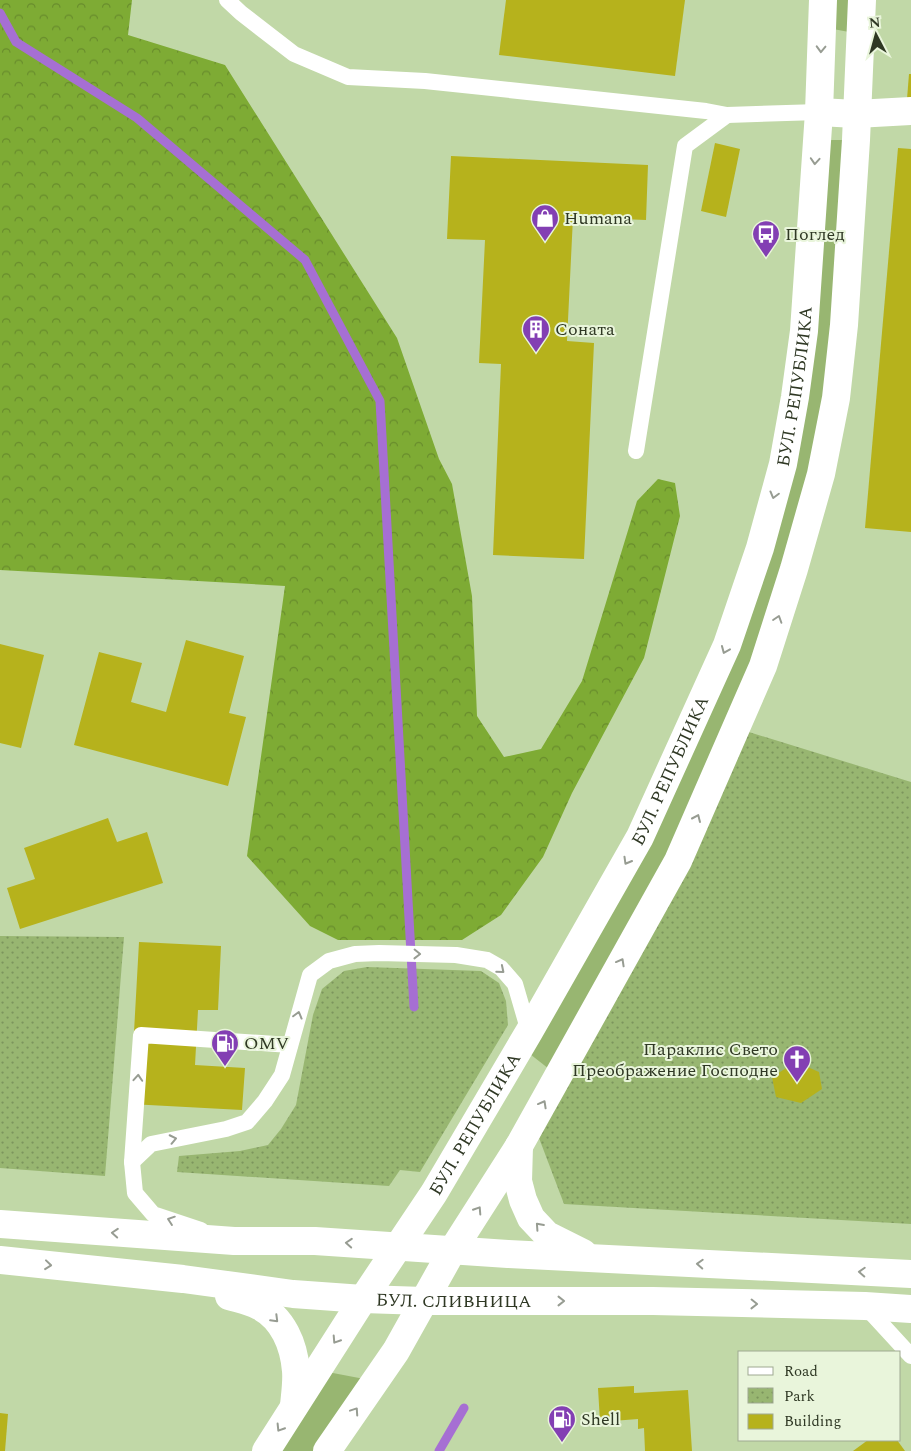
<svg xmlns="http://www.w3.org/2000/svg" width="911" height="1451" font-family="Spectral,serif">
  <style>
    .grass { fill: #98b671 }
    .forest { fill: url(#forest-crowns) }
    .park { fill: url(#park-dots) }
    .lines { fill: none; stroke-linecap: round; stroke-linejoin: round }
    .stream { stroke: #a66fd3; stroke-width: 9 }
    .building { fill: #b6b21c }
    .service { stroke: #fff; stroke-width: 16 }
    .minor { stroke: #fff; stroke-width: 28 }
    .tertiary { stroke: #fff; stroke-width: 28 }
    .secondary { stroke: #fff; stroke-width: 28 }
    .oneway { stroke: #979c92 }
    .labels { text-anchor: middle; stroke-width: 4; stroke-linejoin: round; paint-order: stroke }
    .poi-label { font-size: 18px; fill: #2f3824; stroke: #e9f5db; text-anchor: start }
    .street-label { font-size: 18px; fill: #2f3824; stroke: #e9f5db }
  </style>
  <defs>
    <pattern id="forest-crowns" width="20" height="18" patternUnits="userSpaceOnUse" patternTransform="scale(1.25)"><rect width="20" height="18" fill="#7eab34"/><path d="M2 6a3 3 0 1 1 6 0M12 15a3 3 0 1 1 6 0" fill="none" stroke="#688c2c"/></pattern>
    <pattern id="park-dots" width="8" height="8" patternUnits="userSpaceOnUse" patternTransform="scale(1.25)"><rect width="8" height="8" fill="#98b671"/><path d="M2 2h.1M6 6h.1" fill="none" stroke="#7c955d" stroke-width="1.8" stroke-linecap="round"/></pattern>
  </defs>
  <rect width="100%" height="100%" fill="#c1d8a7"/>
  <!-- grass -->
  <g class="grass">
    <path d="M823,0h39l-2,34 -38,-7z"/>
    <path d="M817,140h39l-12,185 -81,341 -205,410 -37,-29 119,-210 143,-373z"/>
    <path d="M317,1370l58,11 -48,70h-61z"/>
  </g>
  <!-- forest -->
  <path class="forest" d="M0,0h132l-4,35 97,30 172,273 42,121 13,25 20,112 5,120 27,41 37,-8 41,-68 55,-180 21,-22 17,4 5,33 -36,142 -72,135 -29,64 -42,58 -39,25h-124l-28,-14 -63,-70 38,-270 -285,-16z"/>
  <!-- park -->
  <g class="park">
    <path d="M736,728l175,54v442l-347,-20 -25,-66z"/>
    <path d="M0,936l124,1 -19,239 -105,-8z"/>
    <path d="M367,967l114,4 18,12 7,18 2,24 -88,147 -20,-2 -11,16 -212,-14 2,-16 61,-5 28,-6 13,-16 15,-24 17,-90 9,-26 22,-18z"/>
  </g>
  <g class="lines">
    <!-- stream -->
    <g class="stream">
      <path d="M0,13l16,29 121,76 168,142 75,141 34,606"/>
      <path d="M439,1451l25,-43"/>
    </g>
  </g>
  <!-- building -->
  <g class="building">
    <path d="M506,0h179l-10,76 -176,-21z"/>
    <path d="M909,74h2v25h-4z"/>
    <path d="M715,143l25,6 -14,68 -25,-6z"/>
    <path d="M898,148l13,1v383l-46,-4z"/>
    <path d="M451,156l197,9 -2,55 -73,-3 -6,124 27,2 -10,216 -91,-4 8,-191 -22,-1 6,-123 -38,-1z"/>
    <path d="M186,640l58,16 -15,57 17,4 -18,69 -154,-41 25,-93 43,11 -11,39 35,10z"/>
    <path d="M0,644l44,11 -23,93 -21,-5z"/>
    <path d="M108,818l9,24 30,-10 16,51 -143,46 -13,-41 28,-9 -11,-31z"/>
    <path d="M139,942l82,4 -3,64h-20l-3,55 50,3 -3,42 -112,-6z"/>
    <path d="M796,1062l23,10 3,17 -21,14 -25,-6 -4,-20z"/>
    <path d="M634,1386v7l54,-3 4,61h-47l-1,-23 -6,1v-10l-38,3 -2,-34z"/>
    <path d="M0,1413l8,1 -3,37h-5z"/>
    <path d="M868,1440h29l8,11h-52z"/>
  </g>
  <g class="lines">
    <!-- service -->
    <g class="service">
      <path d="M227,0l14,13 53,41 54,23 77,4 281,30 21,4 92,-3"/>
      <path d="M636,451l49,-305 42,-31"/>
      <path d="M132,1162l19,-18 75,-15 21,-7 18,-21 17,-26 28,-100 19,-14 26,-7 24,-1 77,2 31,5 14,8 14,16 14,48"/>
      <path d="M201,1230l-48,-16 -18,-21 -3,-31 9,-127 149,10"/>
      <path d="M865,1306l46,50"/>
    </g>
    <!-- minor -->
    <path class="minor" d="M819,112l37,2 55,-3"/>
    <!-- tertiary -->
    <g class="tertiary">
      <path id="s1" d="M266,1451l97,-152 71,-106 95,-161 111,-195 87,-192 33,-97 23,-84 12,-67 9,-66 15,-219 4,-112"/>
      <path d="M327,1451l69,-100 56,-100 67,-105 159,-285 85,-195 31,-97 27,-95 15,-76 8,-73 12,-185 6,-140"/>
    </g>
    <!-- secondary -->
    <g class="secondary">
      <path d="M519,1146l-1,35 5,19 8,18 16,17 36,18"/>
      <path d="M0,1224l234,17h81l193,13 403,20"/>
      <path id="s2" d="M0,1260l183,19 110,15 70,5 61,2h229l212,5 46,3"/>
      <path d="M229,1296c10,3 21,5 30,10 24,12 35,39 37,65 1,11 -1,23 -2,35"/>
    </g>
  </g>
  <!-- one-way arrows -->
  <defs><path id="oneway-chevron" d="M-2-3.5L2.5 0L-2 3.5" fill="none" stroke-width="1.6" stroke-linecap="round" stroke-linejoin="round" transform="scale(1.25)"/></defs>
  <g class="oneway">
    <use href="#oneway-chevron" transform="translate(821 49) rotate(92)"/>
    <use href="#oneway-chevron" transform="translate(815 161) rotate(94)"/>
    <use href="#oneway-chevron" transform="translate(774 495) rotate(105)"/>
    <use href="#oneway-chevron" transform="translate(778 619) rotate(-72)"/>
    <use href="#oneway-chevron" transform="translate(725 650) rotate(113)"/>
    <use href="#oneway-chevron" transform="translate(697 818) rotate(-66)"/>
    <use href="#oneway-chevron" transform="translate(627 861) rotate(120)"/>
    <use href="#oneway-chevron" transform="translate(417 954) rotate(1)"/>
    <use href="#oneway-chevron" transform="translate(621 962) rotate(-61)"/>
    <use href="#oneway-chevron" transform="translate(501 970) rotate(40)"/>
    <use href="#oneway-chevron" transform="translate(298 1015) rotate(-75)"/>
    <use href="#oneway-chevron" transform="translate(138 1078) rotate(-86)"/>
    <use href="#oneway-chevron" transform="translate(543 1104) rotate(-61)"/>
    <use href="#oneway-chevron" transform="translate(173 1139) rotate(-12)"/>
    <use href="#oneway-chevron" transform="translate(478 1210) rotate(-57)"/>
    <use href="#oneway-chevron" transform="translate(171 1220) rotate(-161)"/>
    <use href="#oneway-chevron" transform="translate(539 1226) rotate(-132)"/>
    <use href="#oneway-chevron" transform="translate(115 1233) rotate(-176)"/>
    <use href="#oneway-chevron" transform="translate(349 1243) rotate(-176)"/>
    <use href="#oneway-chevron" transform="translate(700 1264) rotate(-177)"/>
    <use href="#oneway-chevron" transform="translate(48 1265) rotate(6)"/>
    <use href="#oneway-chevron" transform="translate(862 1272) rotate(-177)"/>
    <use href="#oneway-chevron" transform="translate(561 1301)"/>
    <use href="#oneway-chevron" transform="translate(754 1304) rotate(1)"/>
    <use href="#oneway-chevron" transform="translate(275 1319) rotate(45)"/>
    <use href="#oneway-chevron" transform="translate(336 1340) rotate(123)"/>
    <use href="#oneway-chevron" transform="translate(355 1411) rotate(-56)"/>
    <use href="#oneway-chevron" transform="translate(280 1428) rotate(122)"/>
  </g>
  <!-- icons -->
  <defs>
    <g id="shop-pin" transform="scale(1.4375)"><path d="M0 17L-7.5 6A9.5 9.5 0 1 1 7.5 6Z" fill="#833fb3" stroke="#e9f5db"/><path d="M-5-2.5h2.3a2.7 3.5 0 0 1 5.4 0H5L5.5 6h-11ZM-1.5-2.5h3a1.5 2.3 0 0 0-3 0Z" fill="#fff"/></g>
    <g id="bus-pin" transform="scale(1.4375)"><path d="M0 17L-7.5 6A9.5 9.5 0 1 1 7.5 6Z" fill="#833fb3" stroke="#e9f5db"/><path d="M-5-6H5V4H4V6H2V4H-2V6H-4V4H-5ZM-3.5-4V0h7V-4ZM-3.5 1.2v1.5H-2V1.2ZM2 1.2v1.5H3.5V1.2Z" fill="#fff"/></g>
    <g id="building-pin" transform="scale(1.4375)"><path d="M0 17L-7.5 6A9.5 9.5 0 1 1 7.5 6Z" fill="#833fb3" stroke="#e9f5db"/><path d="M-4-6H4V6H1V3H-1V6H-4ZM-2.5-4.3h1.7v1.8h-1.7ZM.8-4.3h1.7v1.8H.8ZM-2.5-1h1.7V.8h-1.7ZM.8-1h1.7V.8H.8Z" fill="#fff"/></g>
    <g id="fuel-pin" transform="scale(1.4375)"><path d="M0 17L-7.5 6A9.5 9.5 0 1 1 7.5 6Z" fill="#833fb3" stroke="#e9f5db"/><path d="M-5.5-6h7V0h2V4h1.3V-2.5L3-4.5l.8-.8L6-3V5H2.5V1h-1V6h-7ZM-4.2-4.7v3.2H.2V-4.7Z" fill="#fff"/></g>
    <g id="church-pin" transform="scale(1.4375)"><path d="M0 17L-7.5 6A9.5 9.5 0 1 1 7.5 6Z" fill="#833fb3" stroke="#e9f5db"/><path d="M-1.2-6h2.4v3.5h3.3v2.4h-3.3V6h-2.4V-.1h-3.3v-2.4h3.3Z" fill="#fff"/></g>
  </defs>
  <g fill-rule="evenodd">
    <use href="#shop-pin" x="545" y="218"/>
    <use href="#bus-pin" x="766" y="234"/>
    <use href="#building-pin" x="536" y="329"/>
    <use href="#fuel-pin" x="225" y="1043"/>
    <use href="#church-pin" x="797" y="1059"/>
    <use href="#fuel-pin" x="562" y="1419"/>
  </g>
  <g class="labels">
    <!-- poi labels -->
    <g class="poi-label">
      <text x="564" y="224">Humana</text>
      <text x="785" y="240">Поглед</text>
      <text x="555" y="335">Соната</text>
      <text x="244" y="1049">OMV</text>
      <text x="778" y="1055" text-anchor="end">Параклис Свето<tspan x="778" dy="21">Преображение Господне</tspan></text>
      <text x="581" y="1425">Shell</text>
    </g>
    <!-- street labels -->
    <g class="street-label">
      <text dy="6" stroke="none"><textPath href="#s1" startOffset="1198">БУЛ. РЕПУБЛИКА</textPath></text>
      <text dy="6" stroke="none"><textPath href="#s1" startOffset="792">БУЛ. РЕПУБЛИКА</textPath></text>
      <text dy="6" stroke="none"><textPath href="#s1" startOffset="388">БУЛ. РЕПУБЛИКА</textPath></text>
      <text dy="6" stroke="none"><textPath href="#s2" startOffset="456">БУЛ. СЛИВНИЦА</textPath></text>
    </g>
  </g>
  <!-- legend -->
  <rect x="738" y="1351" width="162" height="90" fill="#e9f5db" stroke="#9fa992"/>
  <rect x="748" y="1367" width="25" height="8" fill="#ffffff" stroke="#9fa992"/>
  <text x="784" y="1376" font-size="15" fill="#2f3824">Road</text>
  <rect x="748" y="1388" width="25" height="15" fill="url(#park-dots)" stroke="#9fa992"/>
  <text x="784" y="1401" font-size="15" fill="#2f3824">Park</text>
  <rect x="748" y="1414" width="25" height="15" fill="#b6b21c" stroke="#9fa992"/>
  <text x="784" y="1426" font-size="15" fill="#2f3824">Building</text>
  <!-- north arrow -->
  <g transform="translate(876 35) rotate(354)" stroke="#e9f5db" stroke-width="4" paint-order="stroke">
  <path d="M0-4L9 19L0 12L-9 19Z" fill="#2f3824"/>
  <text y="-8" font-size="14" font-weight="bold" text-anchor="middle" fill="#2f3824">N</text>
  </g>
</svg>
